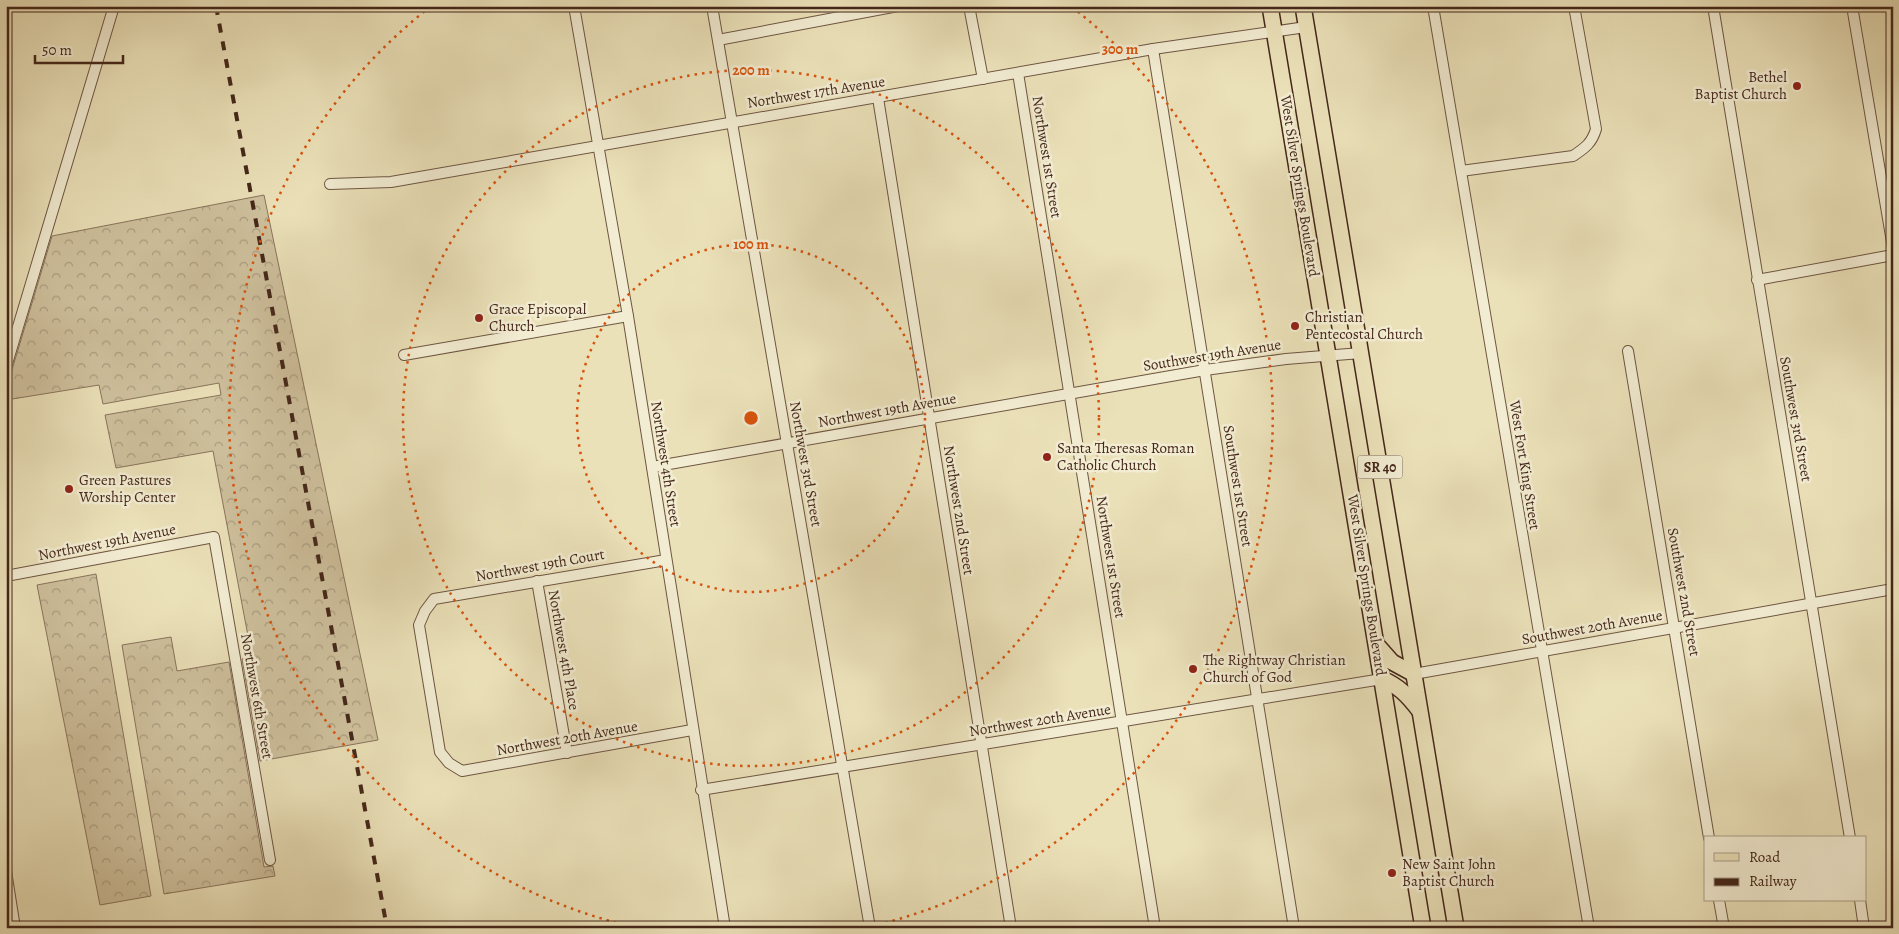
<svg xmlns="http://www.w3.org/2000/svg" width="1899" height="934" font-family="Alegreya,serif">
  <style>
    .forest { fill: url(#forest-crowns); stroke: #8a745c }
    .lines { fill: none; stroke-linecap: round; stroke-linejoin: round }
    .street-casing { stroke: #6e5642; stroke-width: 12 }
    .primary-casing { stroke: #44271a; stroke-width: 18 }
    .street { stroke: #f2ecd2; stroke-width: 10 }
    .primary { stroke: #ebe1b9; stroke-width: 15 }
    .rail { stroke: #44271a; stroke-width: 4; stroke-dasharray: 9 9; stroke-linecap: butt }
    .ring { fill: none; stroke: #d8540d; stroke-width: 2.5; stroke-dasharray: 2.5 5 }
    .poi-dot { fill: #8f2418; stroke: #f2ecd2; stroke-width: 2 }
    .labels { text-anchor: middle; stroke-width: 5; stroke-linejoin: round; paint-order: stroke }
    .shield { fill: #f2ecd2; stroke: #786251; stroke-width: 1 }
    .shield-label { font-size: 14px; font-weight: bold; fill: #44271a }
    .poi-label { font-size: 15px; fill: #44271a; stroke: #f2ecd2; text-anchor: start }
    .street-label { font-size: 15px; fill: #44271a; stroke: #f2ecd2 }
    .centre { fill: #d8540d; stroke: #f2ecd2; stroke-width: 2.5 }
    .ring-label { font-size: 15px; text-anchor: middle; font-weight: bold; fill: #d8540d; stroke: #f2ecd2; stroke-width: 5; stroke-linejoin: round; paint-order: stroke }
  </style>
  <defs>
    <pattern id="forest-crowns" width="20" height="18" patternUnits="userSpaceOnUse" patternTransform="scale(1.25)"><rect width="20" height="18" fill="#cfc19e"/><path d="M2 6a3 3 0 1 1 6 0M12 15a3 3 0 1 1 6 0" fill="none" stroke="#aa9d80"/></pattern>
  </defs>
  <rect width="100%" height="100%" fill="#ebe1b9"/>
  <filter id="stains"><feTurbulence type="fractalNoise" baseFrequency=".004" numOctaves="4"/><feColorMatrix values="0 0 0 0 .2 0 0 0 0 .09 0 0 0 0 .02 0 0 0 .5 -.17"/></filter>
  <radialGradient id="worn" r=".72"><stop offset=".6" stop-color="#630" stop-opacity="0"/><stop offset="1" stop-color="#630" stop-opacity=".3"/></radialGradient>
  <!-- forest -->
  <g class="forest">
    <path d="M264,195l114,545 -118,21 -18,-102 10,-2 -39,-206 -97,17 -11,-53 116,-20 -2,-12 -116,21 -4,-19 -93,15v-10l46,-154z"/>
    <path d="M96,574l55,322 -51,9 -63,-320z"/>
    <path d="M171,637l6,34 52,-9 35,205 9,-1 2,10 -111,18 -42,-249z"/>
  </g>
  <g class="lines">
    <!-- street casing -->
    <g class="street-casing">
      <g id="street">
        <path d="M574,6l54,310 97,612"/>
        <path d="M712,6l158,922"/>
        <path d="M969,6l14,73"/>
        <path d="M1433,6l156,922"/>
        <path d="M1713,6l137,832"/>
        <path d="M1852,6l41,242"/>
        <path d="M718,40l180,-34"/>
        <path d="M1153,49l141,879"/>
        <path d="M1018,73l137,855"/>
        <path d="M878,98l133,830"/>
        <path d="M1461,171l112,-15c12,-8 19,-13 23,-27l-22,-123"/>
        <path d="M330,184l61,-2 762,-133 153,-22"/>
        <path d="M1757,280l136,-25"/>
        <path d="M1628,351l81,487"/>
        <path d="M404,355l224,-39"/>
        <path d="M6,367l108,-361"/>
        <path d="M652,467l553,-97 81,-11 75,-6"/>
        <path d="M666,560l-232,39 -9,12 -6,14 21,127 9,11 13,8 230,-41"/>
        <path d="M6,576l208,-39 56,323"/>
        <path d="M537,581l30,172"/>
        <path d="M1414,674l479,-85"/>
        <path d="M701,790l681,-111"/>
        <path d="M6,871l9,57"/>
        <path d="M1719,900l5,28"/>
        <path d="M1860,900l4,28"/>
      </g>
    </g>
    <!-- primary casing -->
    <g class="primary-casing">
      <g id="primary">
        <path d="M1270,6l153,922"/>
        <path d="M1303,6l153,922"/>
        <path d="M1377,645l15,17 22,12"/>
        <path d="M1382,679c17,7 26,17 37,31"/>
      </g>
    </g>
    <!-- street -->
    <use href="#street" class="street"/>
    <!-- primary -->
    <use href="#primary" class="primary"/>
    <!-- rail -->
    <path class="rail" d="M216,6l171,922"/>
  </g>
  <!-- distance rings -->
  <g class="ring">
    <circle cx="751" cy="418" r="174"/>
    <circle cx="751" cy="418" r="348"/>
    <path d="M638 928A522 522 0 0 1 430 7M1072 7A522 522 0 0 1 864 928"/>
  </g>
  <!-- markers -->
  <g class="poi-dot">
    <circle cx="1797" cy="86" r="5"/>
    <circle cx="479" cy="318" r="5"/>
    <circle cx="1295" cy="326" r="5"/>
    <circle cx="1047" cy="457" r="5"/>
    <circle cx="69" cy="489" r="5"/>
    <circle cx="1193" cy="669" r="5"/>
    <circle cx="1392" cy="873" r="5"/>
  </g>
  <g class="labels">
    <!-- shield labels -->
    <rect class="shield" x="1357.5" y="455.5" width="45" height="23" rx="4"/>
    <g class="shield-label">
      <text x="1380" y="472">SR 40</text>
    </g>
    <!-- poi labels -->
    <g class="poi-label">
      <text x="1787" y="82" text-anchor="end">Bethel<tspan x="1787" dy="17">Baptist Church</tspan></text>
      <text x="489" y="314">Grace Episcopal<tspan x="489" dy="17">Church</tspan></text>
      <text x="1305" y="322">Christian<tspan x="1305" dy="17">Pentecostal Church</tspan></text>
      <text x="1057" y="453">Santa Theresas Roman<tspan x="1057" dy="17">Catholic Church</tspan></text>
      <text x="79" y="485">Green Pastures<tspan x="79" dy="17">Worship Center</tspan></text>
      <text x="1203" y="665">The Rightway Christian<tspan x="1203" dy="17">Church of God</tspan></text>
      <text x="1402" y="869">New Saint John<tspan x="1402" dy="17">Baptist Church</tspan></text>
    </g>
    <!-- street labels -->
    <g class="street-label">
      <text transform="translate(816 92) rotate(-9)" y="5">Northwest 17th Avenue</text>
      <text transform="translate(1047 157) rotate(81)" y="5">Northwest 1st Street</text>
      <text transform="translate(1300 186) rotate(81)" y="5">West Silver Springs Boulevard</text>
      <text transform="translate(1212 355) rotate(-9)" y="5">Southwest 19th Avenue</text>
      <text transform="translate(887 410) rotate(-10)" y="5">Northwest 19th Avenue</text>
      <text transform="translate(1796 419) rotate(80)" y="5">Southwest 3rd Street</text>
      <text transform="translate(666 464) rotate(81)" y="5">Northwest 4th Street</text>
      <text transform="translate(806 464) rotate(80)" y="5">Northwest 3rd Street</text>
      <text transform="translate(1525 465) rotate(81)" y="5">West Fort King Street</text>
      <text transform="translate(1238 486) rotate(81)" y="5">Southwest 1st Street</text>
      <text transform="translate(959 510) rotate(81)" y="5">Northwest 2nd Street</text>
      <text transform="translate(107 542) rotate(-11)" y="5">Northwest 19th Avenue</text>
      <text transform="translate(1111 557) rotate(81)" y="5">Northwest 1st Street</text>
      <text transform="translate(540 565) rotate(-10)" y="5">Northwest 19th Court</text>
      <text transform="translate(1367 585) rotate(81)" y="5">West Silver Springs Boulevard</text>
      <text transform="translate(1684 592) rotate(80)" y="5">Southwest 2nd Street</text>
      <text transform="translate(1592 627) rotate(-10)" y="5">Southwest 20th Avenue</text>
      <text transform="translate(564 650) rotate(80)" y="5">Northwest 4th Place</text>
      <text transform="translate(257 696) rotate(80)" y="5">Northwest 6th Street</text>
      <text transform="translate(1040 720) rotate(-9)" y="5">Northwest 20th Avenue</text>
      <text transform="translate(567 738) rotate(-10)" y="5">Northwest 20th Avenue</text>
    </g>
  </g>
  <circle cx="751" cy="418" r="8" class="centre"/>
  <g class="ring-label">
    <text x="1120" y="54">300 m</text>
    <text x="751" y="75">200 m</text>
    <text x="751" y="249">100 m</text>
  </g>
  <!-- margin -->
  <rect width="1899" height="934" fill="none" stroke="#ebe1b9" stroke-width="25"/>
  <rect x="8" y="8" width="1884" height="919" fill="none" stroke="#44271a" stroke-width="2.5"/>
  <rect x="12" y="12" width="1874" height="909" fill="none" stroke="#44271a"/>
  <!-- legend -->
  <rect x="1704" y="836" width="162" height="65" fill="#f2ecd2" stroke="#ac9d88"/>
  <rect x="1714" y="853" width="25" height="8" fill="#ebe1b9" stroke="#ac9d88"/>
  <text x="1749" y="862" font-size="15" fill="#44271a">Road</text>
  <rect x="1714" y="878" width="25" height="8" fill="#44271a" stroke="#ac9d88"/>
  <text x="1749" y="886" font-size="15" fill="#44271a">Railway</text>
  <!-- scale -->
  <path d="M35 55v8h88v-8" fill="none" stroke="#44271a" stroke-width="2.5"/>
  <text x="42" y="55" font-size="15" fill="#44271a" stroke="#f2ecd2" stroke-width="4" paint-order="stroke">50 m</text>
  <rect width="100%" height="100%" filter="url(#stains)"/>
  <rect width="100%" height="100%" fill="url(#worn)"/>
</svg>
